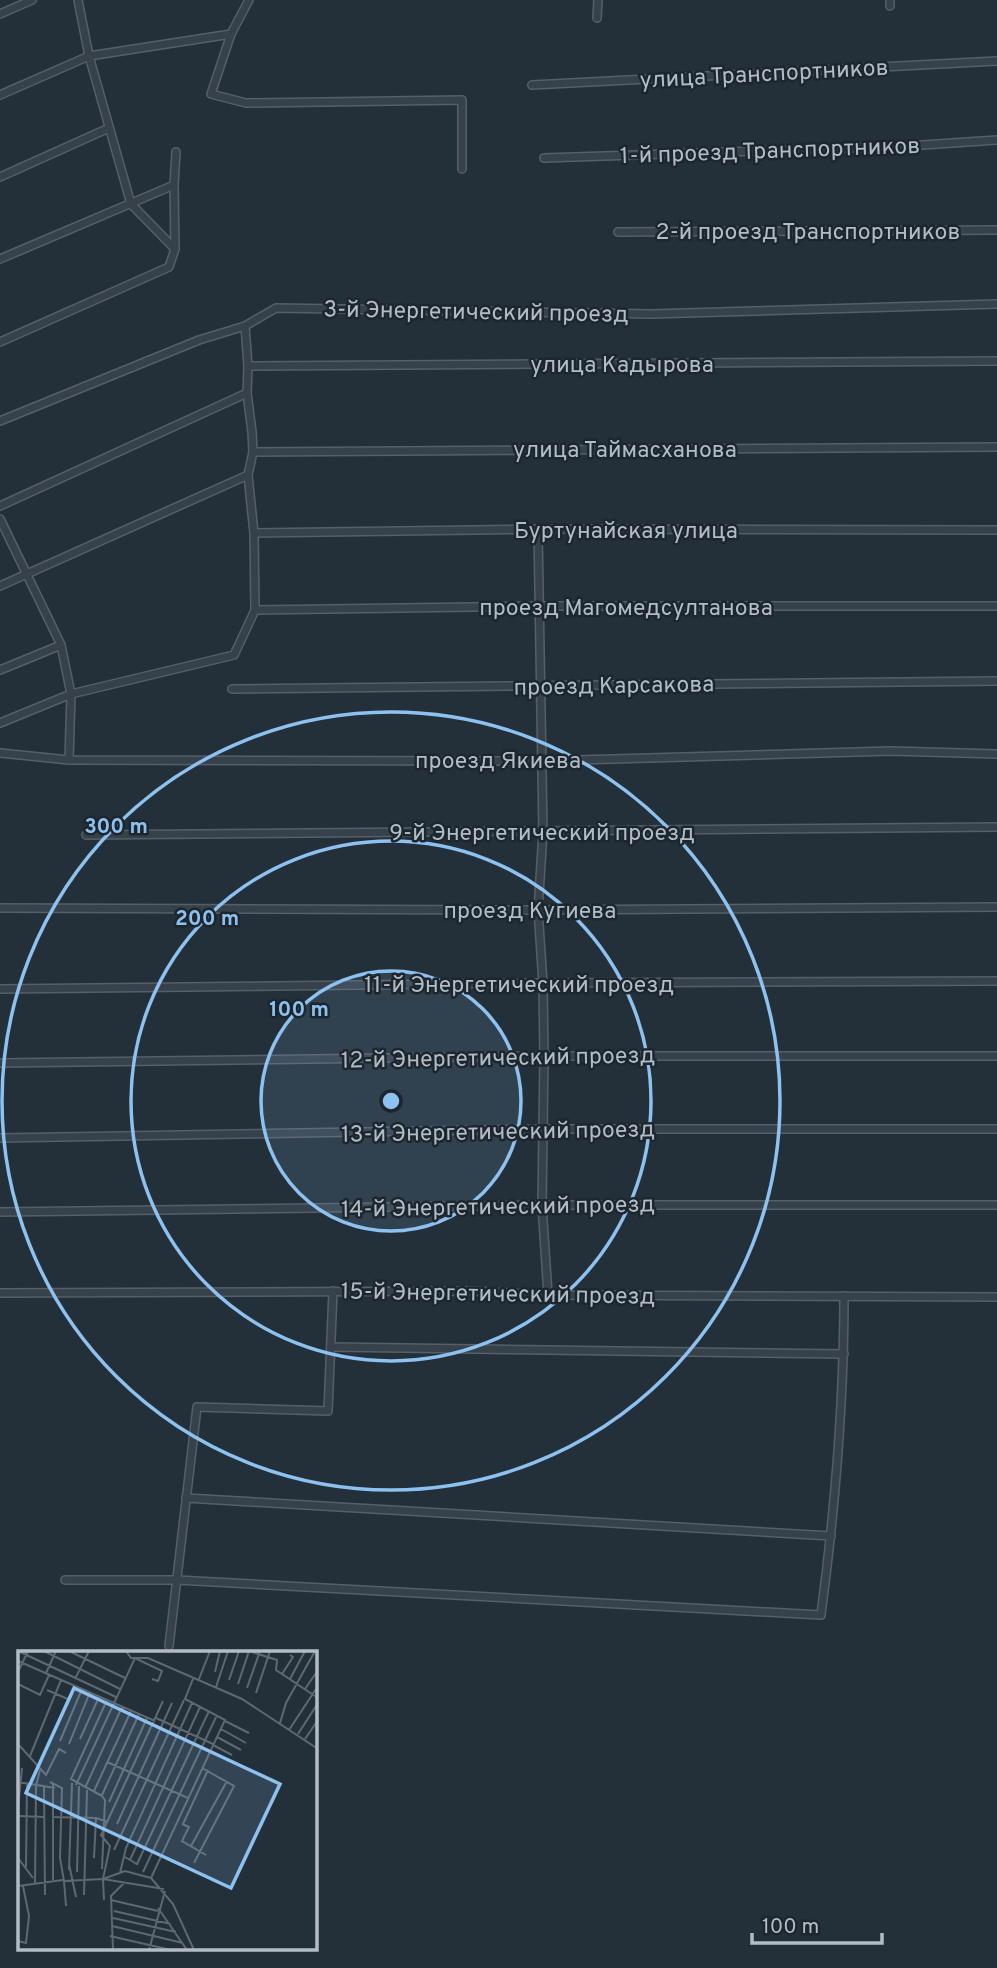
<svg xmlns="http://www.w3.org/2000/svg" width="997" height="1968" font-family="Overpass,sans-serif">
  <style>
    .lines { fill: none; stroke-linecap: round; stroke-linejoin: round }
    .minor-casing { stroke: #565f67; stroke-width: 10 }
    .minor { stroke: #37414a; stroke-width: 7 }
    .ring { fill: none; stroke: #8dc1f0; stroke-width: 3.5 }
    .labels { text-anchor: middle; stroke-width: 5; stroke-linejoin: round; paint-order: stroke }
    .street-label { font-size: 23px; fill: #b3bcc5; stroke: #1d262e }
    .inset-road { fill: none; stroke: #5d6871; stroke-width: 2 }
    .view { fill: #8dc1f0; fill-opacity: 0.15; stroke: #8dc1f0; stroke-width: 3.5 }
    .inset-edge { fill: none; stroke: #b3bcc5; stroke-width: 3.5 }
    .centre { fill: #8dc1f0; stroke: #1d262e; stroke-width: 3.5 }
    .ring-label { font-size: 21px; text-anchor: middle; font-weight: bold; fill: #8dc1f0; stroke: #1d262e; stroke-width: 5; stroke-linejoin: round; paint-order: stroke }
  </style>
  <rect width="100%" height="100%" fill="#243039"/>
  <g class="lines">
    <!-- minor casing -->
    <g class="minor-casing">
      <g id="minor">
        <path d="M78,0l11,56 42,148 44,45"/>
        <path d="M249,0l-18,34 -20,60 35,9 216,-3v69"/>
        <path d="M890,0v6"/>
        <path d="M0,14l32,-14"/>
        <path d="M597,18l1,-18"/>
        <path d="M532,85l465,-24"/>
        <path d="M0,95l89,-39 142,-22"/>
        <path d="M544,158l364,-12 89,-6"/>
        <path d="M0,177l109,-49"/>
        <path d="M618,232l379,-2"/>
        <path d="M0,259l174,-74"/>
        <path d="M0,342l169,-75 6,-18 -1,-64 2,-33"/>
        <path d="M248,366l749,-5"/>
        <path d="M0,421l199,-81 46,-14"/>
        <path d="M253,452l744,-5"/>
        <path d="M0,506l247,-113"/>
        <path d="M0,519l61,126 10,49 -2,66"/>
        <path d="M538,529l5,303 -5,78 5,73 1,73 -2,149 6,90"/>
        <path d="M254,533l284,-4 459,1"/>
        <path d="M0,586l248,-111"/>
        <path d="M255,610l284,-4h458"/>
        <path d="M0,670l61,-25"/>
        <path d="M232,689l765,-8"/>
        <path d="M0,723l71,-29 163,-39 21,-45 -1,-77 -6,-58 5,-23 -1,-20 -5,-39 1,-27 -3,-40 31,-18 375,6 346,-10"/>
        <path d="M0,753l69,7 473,1 349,-10 106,3"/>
        <path d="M86,835l911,-8"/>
        <path d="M0,908l538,2 459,-3"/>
        <path d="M0,989l543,-6 454,-2"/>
        <path d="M0,1063l544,-7h453"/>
        <path d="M0,1138l544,-9h453"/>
        <path d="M0,1212l542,-7h455"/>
        <path d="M0,1293l471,-2 77,4 449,2"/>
        <path d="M331,1347l513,7"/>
        <path d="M186,1498l645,38"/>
        <path d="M65,1580h112l644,35c14,-106 23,-213 23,-319"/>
        <path d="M169,1646l28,-239 131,4 5,-120"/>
      </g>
    </g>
    <!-- minor -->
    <use href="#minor" class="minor"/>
  </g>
  <!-- distance rings -->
  <circle cx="391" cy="1101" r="130" fill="#8dc1f0" fill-opacity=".12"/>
  <g class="ring">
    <circle cx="391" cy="1101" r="130"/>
    <circle cx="391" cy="1101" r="260"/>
    <circle cx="391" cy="1101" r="389"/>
  </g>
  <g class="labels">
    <!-- street labels -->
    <g class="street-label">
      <text transform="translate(764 73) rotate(-3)" y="8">улица Транспортников</text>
      <text transform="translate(770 150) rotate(-2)" y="8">1-й проезд Транспортников</text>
      <text x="808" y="239">2-й проезд Транспортников</text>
      <text transform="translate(476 311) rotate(1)" y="8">3-й Энергетический проезд</text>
      <text x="622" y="372">улица Кадырова</text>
      <text x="625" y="457">улица Таймасханова</text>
      <text x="626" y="538">Буртунайская улица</text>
      <text x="626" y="615">проезд Магомедсултанова</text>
      <text transform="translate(614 685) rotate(-1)" y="8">проезд Карсакова</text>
      <text x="498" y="768">проезд Якиева</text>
      <text x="542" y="840">9-й Энергетический проезд</text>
      <text x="530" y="918">проезд Кугиева</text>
      <text x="519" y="992">11-й Энергетический проезд</text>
      <text transform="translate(498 1057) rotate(-1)" y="8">12-й Энергетический проезд</text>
      <text transform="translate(498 1131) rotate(-1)" y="8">13-й Энергетический проезд</text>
      <text transform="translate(498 1206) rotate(-1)" y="8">14-й Энергетический проезд</text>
      <text transform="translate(498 1293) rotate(1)" y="8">15-й Энергетический проезд</text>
    </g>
  </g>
  <!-- overview -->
  <g transform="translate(18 1651)">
    <rect width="299" height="299" fill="#243039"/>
    <path class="inset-road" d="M0,0l98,46M26,0l76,38M51,0l56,27M108,0l5,7h17l94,41 76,50M231,0l28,9 -1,10 42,28M0,10l137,60M0,21l10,-21M197,21l5,-21M28,22l10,-22M264,23l11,-17 -3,-2M57,28l14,-28M181,28l11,-28M272,28l15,-28M211,29l10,-29M0,33l22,11 9,-20M220,33l11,-33M198,36l12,-36M229,37l13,-37M287,38l13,-19M29,39l23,10M238,42l14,-42M138,67l57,26M207,70l24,12M262,72l6,-20 29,-52M203,78l25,14M271,79l29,-44M280,83l20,-31M199,86l24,13M62,88l19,-42M287,88l13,-19M42,90l22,-52M0,93l28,31 13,-26 7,4M51,93l21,-52M195,94l19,10M12,105l31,-76M89,111l81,36M0,131l37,6M32,131l12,6 -2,70 4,23 39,-2 61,10M58,134l59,-127 27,13 -4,10 -6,-2M26,136l1,108M67,137l37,-81M76,140l37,-80M84,144l37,-81M84,145l-31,-17 36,-79M91,151l38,-84M0,157l4,-40M0,165l26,1M34,166l44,1 12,4M99,173l55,-121M164,173l7,3 -7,14 24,14M165,173l25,-54M173,195l36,-65M96,199l70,-150M107,206l12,7 72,-153M0,207l15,20M76,207l2,-40M112,209l70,-153M176,212l40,-77 -32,-18M51,213l7,33M8,216l1,-83M84,218l3,-69 -3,-4M51,219l3,-87M59,221l2,-86M125,221l74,-157M102,222l6,-25 66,-145M133,227l-26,-7 -22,8 7,-33 -9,-11 62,-134M133,227l74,-158 -40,-21 8,-20M133,227l22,26 21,46M85,228l1,21M35,229v-97M46,230l2,25M17,233l1,-98 4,-16M0,235l45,-6M66,244l3,-105M93,249l47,11M140,257l29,42M96,260l57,13M95,267l63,14M94,275l71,17M92,285l61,14M0,290l8,2 3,-27 -6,-30M95,299l-2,-54 14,-14M131,299l16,-59"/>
    <path class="view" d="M56,37l206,96 -49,104 -205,-95z"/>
    <rect width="299" height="299" class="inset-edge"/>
  </g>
  <circle cx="391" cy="1101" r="10" class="centre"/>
  <g class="ring-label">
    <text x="116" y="833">300 m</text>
    <text x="207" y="925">200 m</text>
    <text x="299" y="1016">100 m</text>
  </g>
  <!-- scale -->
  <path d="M752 1933v10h130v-10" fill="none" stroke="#b3bcc5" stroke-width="3.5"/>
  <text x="762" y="1933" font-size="21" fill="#b3bcc5" stroke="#1d262e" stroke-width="5" paint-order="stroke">100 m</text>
</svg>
